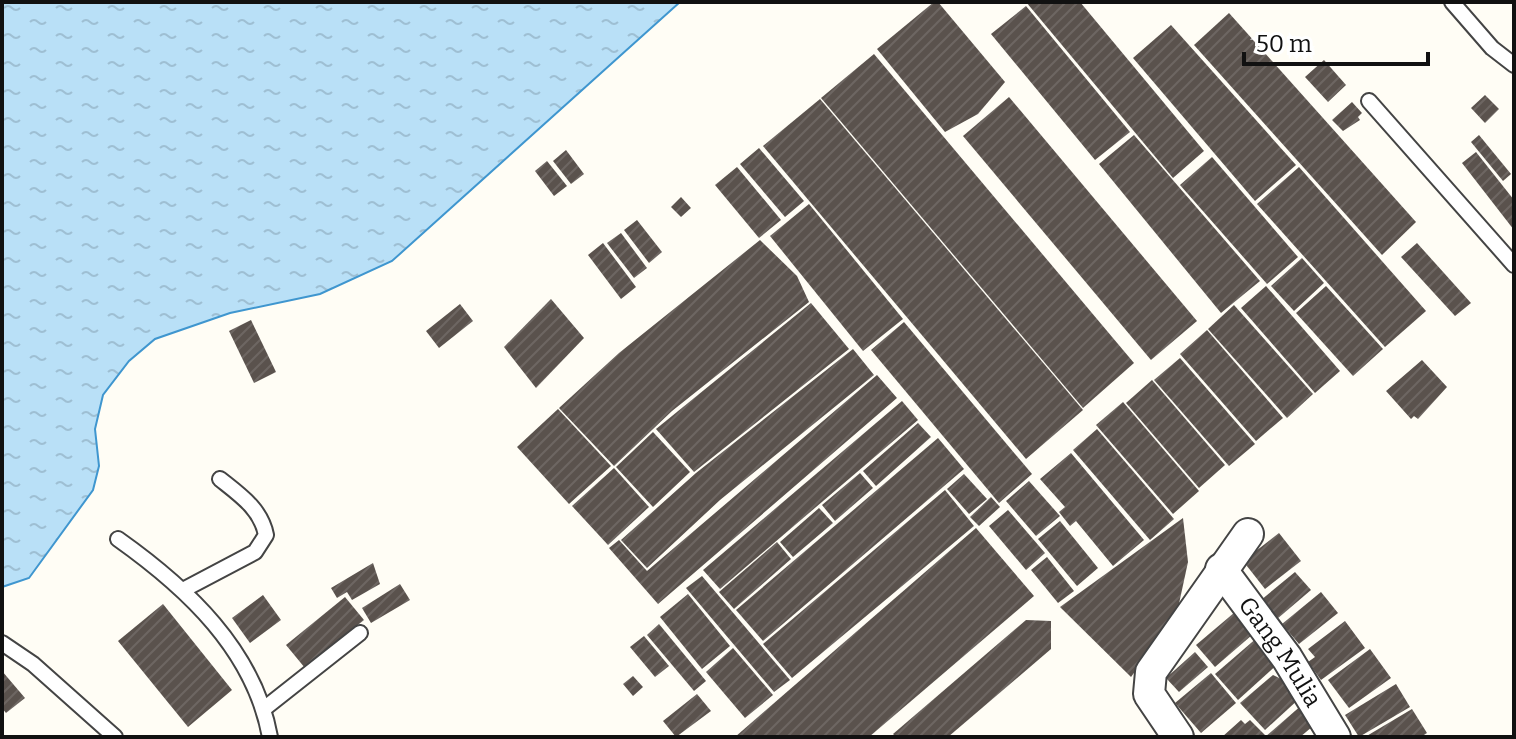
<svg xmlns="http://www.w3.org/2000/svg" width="1516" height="739" font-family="Bitter,serif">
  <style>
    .water { fill: url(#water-ripples); stroke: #3f96cf; stroke-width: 2 }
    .building { fill: url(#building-hatch) }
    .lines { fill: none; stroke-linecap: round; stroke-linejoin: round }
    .lane-casing { stroke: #444; stroke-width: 18 }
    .street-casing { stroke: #444; stroke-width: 34 }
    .lane { stroke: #fff; stroke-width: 14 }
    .street { stroke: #fff; stroke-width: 30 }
    .labels { text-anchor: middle; stroke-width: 8; stroke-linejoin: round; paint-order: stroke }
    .street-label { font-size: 24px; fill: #111; stroke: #fff }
  </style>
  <defs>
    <pattern id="water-ripples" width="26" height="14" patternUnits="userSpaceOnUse" patternTransform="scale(2)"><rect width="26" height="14" fill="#b9e0f7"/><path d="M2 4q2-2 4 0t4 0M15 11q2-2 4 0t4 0" fill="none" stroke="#9ebfd3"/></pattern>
    <pattern id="building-hatch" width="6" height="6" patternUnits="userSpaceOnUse" patternTransform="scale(2)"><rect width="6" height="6" fill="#5a524d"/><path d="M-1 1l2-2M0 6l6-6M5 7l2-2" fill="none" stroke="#6d6662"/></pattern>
  </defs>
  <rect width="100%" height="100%" fill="#fffdf5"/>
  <!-- water -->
  <path class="water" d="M2,2h678l-288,259 -72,33 -90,19 -75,26 -26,22 -26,34 -8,34 4,37 -6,24 -64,88 -27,9z"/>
  <!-- building -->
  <g class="building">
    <path d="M934,2h4l67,80 -27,32 -33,18 -68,-83z"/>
    <path d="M1026,2h54l124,149 -31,27z"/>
    <path d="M1026,6l104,126 -35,28 -104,-126z"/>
    <path d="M1229,13l187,209 -34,33 -188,-210z"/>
    <path d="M1171,25l125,140 -41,36 -122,-143z"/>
    <path d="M874,54l260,309 -51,45 -262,-310z"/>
    <path d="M1324,60l22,25 -18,17 -23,-25z"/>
    <path d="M1485,95l14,14 -14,14 -14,-15z"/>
    <path d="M1009,97l188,224 -46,39 -188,-224z"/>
    <path d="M820,99l263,311 -57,49 -263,-313z"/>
    <path d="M1352,102l10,11 -4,4 2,3 -17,11 -11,-11z"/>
    <path d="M1134,135l126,146 -39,32 -122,-149z"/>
    <path d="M1479,135l32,39 -8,7 -32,-39z"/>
    <path d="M759,148l45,53 -19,16 -45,-53z"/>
    <path d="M566,150l18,24 -13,10 -18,-23z"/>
    <path d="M1476,152l38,48v30l-52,-67z"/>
    <path d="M1212,157l86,100 -31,27 -87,-99z"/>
    <path d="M547,161l20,25 -13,10 -19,-25z"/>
    <path d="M737,167l44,53 -22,18 -44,-53z"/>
    <path d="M1299,167l127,144 -41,36 -128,-143z"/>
    <path d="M681,197l10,11 -10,9 -10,-10z"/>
    <path d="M809,204l94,115 -40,32 -93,-115z"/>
    <path d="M637,220l25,32 -13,11 -25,-33z"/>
    <path d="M621,233l26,35 -13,10 -27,-35z"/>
    <path d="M760,240l37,36 12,26 -137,109 -58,55 -55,-58 60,-55z"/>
    <path d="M603,243l33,44 -15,12 -33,-44z"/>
    <path d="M1417,243l54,60 -16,13 -54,-59z"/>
    <path d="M1302,258l22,25 -30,28 -23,-25z"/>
    <path d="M1266,286l74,85 -25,22 -74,-85z"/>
    <path d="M1326,286l57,63 -30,27 -57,-63z"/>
    <path d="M551,299l33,39 -48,50 -32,-41z"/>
    <path d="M811,303l38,46 -155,123 -38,-43z"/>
    <path d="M460,304l13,17 -34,27 -13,-17z"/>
    <path d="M1234,305l79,89 -26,24 -79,-89z"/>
    <path d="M251,320l25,52 -22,11 -25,-52z"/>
    <path d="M904,322l128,152 -33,29 -128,-153z"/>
    <path d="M1207,330l76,88 -27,23 -76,-87z"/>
    <path d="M853,349l21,26 -154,125 -73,68 -26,-28 75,-67z"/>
    <path d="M1180,358l75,86 -26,22 -75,-86z"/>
    <path d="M1422,360l25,27 -29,32 -4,-3 -3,3 -25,-28z"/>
    <path d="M877,375l20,23 -239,206 -49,-56 10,-8 28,31z"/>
    <path d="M1152,380l73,85 -26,23 -73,-85z"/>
    <path d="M902,401l16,19 -198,169 -17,-19z"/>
    <path d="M1123,402l76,89 -26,23 -77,-89z"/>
    <path d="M558,409l53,57 -42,38 -52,-57z"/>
    <path d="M918,423l13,14 -55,49 -13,-15z"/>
    <path d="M1097,429l77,90 -24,21 -77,-90z"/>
    <path d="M653,432l37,40 -37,35 -37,-40z"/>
    <path d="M938,438l26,31 -201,172 -27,-31z"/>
    <path d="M1071,453l73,87 -31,26 -37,-45 -6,5 -11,-14 6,-5 -25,-28z"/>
    <path d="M614,468l35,39 -41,38 -36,-39z"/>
    <path d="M860,473l13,15 -38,33 -13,-16z"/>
    <path d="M964,474l23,25 -18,15 -22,-25z"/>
    <path d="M1029,481l31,35 -24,20 -30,-35z"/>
    <path d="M945,490l29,36 -182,152 -29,-34z"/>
    <path d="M991,497l9,10 -21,19 -9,-9z"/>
    <path d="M819,508l14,15 -40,34 -13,-15z"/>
    <path d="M1008,510l37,43 -19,17 -37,-44z"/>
    <path d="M1183,518l5,44 -11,51 -46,64 -71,-70z"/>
    <path d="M1060,521l38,47 -21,18 -39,-47z"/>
    <path d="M976,528l58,68 -165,141h-134z"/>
    <path d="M1279,533l22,28 -36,28 -22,-28z"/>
    <path d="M777,542l14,17 -57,50 -15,-17z"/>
    <path d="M1047,557l27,34 -16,12 -27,-33z"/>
    <path d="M373,563l7,21 -28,16 -5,-8 -10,6 -6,-10z"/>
    <path d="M1295,572l16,18 -34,29 -16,-19z"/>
    <path d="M702,576l88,104 -16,12 -88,-104z"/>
    <path d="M400,584l10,16 -39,23 -9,-15z"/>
    <path d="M1321,592l17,21 -39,31 -17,-20z"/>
    <path d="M688,594l42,52 -28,23 -42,-52z"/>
    <path d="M263,595l18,25 -31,23 -18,-25z"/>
    <path d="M345,597l19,23 -59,48 -19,-23z"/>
    <path d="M163,604l69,86 -44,37 -70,-86z"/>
    <path d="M1241,607l18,22 -44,38 -19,-22z"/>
    <path d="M1026,620l25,1v28l-103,88h-52l-3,-3z"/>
    <path d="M1345,621l20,27 -44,32 -13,-18 7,-5 -7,-8z"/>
    <path d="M659,624l47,57 -12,10 -47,-56z"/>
    <path d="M644,636l25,30 -14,11 -25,-30z"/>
    <path d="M1258,637l22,25 -42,38 -23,-26z"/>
    <path d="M733,648l40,47 -28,23 -39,-46z"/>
    <path d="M1370,649l21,29 -42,30 -21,-28z"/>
    <path d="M1195,652l13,15 -29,25 -13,-14z"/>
    <path d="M2,671l23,27 -19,15 -4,-5z"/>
    <path d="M1211,673l25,30 -35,30 -26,-30z"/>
    <path d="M1273,675l23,11 4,12 -35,32 -25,-27z"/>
    <path d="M633,676l10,11 -10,9 -10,-12z"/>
    <path d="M1396,684l14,23 -51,30 -14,-22z"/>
    <path d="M697,694l14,17 -35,26 -13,-16z"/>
    <path d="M1303,704l15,18 -18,15h-35z"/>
    <path d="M1412,709l15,24 -6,4h-56z"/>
    <path d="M1241,720l4,4 5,-4 15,15 -43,2z"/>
  </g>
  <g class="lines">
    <!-- lane casing -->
    <g class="lane-casing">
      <g id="lane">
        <path d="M1452,2l40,46 22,17"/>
        <path d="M1369,101l145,164"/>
        <path d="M118,539c69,49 136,111 152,198"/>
        <path d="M183,590l72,-38 11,-17c-5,-26 -26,-40 -46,-56"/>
        <path d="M2,643l31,21 82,73"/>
        <path d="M265,708l95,-75"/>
      </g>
    </g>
    <!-- street casing -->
    <g class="street-casing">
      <g id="street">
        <path id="s1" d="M1221,569l66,89 48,79"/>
        <path d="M1178,737l-29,-43 2,-22 97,-138"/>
      </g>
    </g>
    <!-- lane -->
    <use href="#lane" class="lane"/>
    <!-- street -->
    <use href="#street" class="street"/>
  </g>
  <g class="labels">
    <!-- street labels -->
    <g class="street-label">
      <text dy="8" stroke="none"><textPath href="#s1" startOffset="102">Gang Mulia</textPath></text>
    </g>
  </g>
  <!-- border -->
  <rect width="1516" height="739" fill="none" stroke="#111111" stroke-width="8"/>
  <!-- scale -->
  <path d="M1244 52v12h184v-12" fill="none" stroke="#111111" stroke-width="4"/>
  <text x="1256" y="52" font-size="24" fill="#111111" stroke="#ffffff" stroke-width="6" paint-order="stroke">50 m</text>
</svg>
